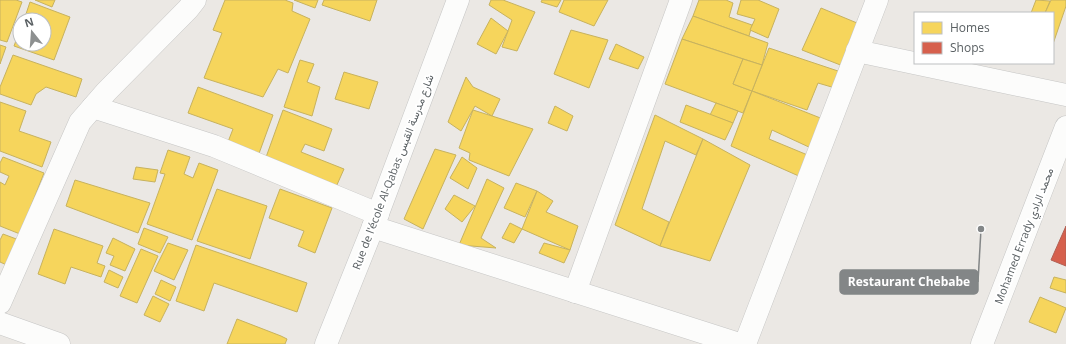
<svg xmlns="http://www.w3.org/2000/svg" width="1066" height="344" font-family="'Open Sans',Vazirmatn,sans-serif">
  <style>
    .homes { fill: #f6d55c; stroke: #c7b25e }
    .shops { fill: #d6604d; stroke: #b16054 }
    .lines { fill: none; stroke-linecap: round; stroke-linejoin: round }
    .street-casing { stroke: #c6c6c5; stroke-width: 23 }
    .secondary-casing { stroke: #c6c6c5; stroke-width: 23 }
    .street { stroke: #fcfcfb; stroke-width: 22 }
    .secondary { stroke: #fcfcfb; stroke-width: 22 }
    .labels { text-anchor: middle; stroke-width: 4; stroke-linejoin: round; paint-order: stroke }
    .street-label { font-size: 11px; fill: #5a6063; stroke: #fff }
    .leader { fill: none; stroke: #838687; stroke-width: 1.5 }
    .callout-dot { fill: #838687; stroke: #fff; stroke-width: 1.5 }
    .callout { fill: #838687; stroke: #838687; stroke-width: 1.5 }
    .callout-label { font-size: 12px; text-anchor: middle; font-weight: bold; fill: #fff }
  </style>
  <rect width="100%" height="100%" fill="#ebe8e4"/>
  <!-- homes -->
  <g class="homes">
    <path d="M0,0h16l6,2 -15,40 -7,-2z"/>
    <path d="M35,0h20l-3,7z"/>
    <path d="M225,0h60l8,3 -1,8 18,8 -22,54 -10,-4 -15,28 -59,-19 18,-45 -9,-3z"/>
    <path d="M294,0h24l-3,8z"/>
    <path d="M324,0h53l-7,21 -48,-16z"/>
    <path d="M491,0h12l32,12 -18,39 -15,-4 10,-27 -23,-15z"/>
    <path d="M542,0h19l-4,7 -16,-5z"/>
    <path d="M564,0h44l-14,26 -35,-14z"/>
    <path d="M699,0h27l7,3 -4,14 23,8 -3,11 -56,-20z"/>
    <path d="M741,0h17l21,9 -11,29 -18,-8 5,-11 -18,-5z"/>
    <path d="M1036,0l14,1 -5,12h-14z"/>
    <path d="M1066,0v6l-13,38v-31h-8l6,-13z"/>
    <path d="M30,2l40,15 -16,43 -40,-14 6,-16v14h24v-24h-20z"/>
    <path d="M821,8l36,15 -14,43 -41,-16z"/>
    <path d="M693,16l75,27 -6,22 -80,-26z"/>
    <path d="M491,18l17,13 -12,23 -19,-10z"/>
    <path d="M571,30l37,10 -19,48 -35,-14z"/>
    <path d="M682,39l61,20 -10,25 19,7 -9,22 -78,-29z"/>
    <path d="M616,44l28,13 -6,12 -29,-10z"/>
    <path d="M0,45l6,2 -6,17z"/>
    <path d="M769,48l72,24 -6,16 -17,-5 -11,27 -55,-19z"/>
    <path d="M13,55l69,24 -6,18 -30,-10 -10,7 -5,11 -31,-11v-7z"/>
    <path d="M743,59l19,6 -10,26 -19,-7z"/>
    <path d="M300,60l14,4 -7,18 13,5 -8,29 -28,-9z"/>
    <path d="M344,72l34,10 -9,27 -34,-10z"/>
    <path d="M466,77l7,10 27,12 -8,17 -17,-10 -14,25 -13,-9z"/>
    <path d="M198,87l75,28 -16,44 -31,-12 7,-18 -45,-16z"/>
    <path d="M752,91l71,28 -12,29 -39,-18 -3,9 41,17 -9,21 -70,-31z"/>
    <path d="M0,102l26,9 -7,20 32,11 -9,25 -42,-16z"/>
    <path d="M716,103l22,8 -5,12 -23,-8z"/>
    <path d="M686,105l47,18 -8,17 -45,-18z"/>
    <path d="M555,106l18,10 -6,15 -19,-8z"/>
    <path d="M283,110l49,19 -8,22 -19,-7 -4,8 43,17 -8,18 -71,-27z"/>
    <path d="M473,110l60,19 -24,47 -40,-16 1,-7 -11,-5z"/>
    <path d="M655,115l48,24 -7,16 -31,-14 -23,68 27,13 -9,24 -45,-21z"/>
    <path d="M703,139l47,26 -40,96 -50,-15z"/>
    <path d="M435,149l21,6 -33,74 -19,-10z"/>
    <path d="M168,150l22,7 -6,17 9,4 6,-15 19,7 -26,70 -45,-16 18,-50 -5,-1z"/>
    <path d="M3,157l41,16 -24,61 -20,-8v-44l5,3 4,-9 -9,-4v-9z"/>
    <path d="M462,157l15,11 -9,21 -18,-11z"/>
    <path d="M136,167l22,3 -3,12 -22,-3z"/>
    <path d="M487,179l17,9 -23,50 15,10 -37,-3z"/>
    <path d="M75,180l75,23 -12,30 -72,-27z"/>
    <path d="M516,183l21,8 -12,26 -21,-9z"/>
    <path d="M217,189l50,17 -17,53 -53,-18z"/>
    <path d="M280,189l52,19 -17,45 -17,-7 6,-15 -35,-13z"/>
    <path d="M537,191l16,10 -7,11 32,14 -8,24 -48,-21z"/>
    <path d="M454,195l21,11 -13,16 -17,-13z"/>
    <path d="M510,223l12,6 -8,14 -12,-5z"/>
    <path d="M144,228l24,9 -8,16 -22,-9z"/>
    <path d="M54,229l49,17 -6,17 8,3 -4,11 -30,-10 -6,17 -27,-10z"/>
    <path d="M3,234l16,6 -10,26 -9,-4v-22z"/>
    <path d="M113,238l22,11 -10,22 -15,-6 4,-9 -8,-3z"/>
    <path d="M168,243l20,7 -14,30 -20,-9z"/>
    <path d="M544,243l26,7 -6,13 -25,-10z"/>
    <path d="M196,245l111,38 -10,29 -83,-29 -10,28 -28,-10z"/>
    <path d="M141,249l17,7 -21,47 -17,-7z"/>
    <path d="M109,270l14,7 -5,11 -14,-6z"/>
    <path d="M1054,277l12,3v13l-16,-5z"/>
    <path d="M161,280l15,7 -6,14 -15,-7z"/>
    <path d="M153,296l16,8 -9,18 -16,-7z"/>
    <path d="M1040,297l26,11 -10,25 -27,-11z"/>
    <path d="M237,319l44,17 6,3 -2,5h-58z"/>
  </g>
  <!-- shops -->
  <path class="shops" d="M1066,226v40l-15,-6z"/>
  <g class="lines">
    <!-- street casing -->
    <g class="street-casing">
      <g id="street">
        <path d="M857,51l209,44"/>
        <path d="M93,107l121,39 164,68"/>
        <path d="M373,227l366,117"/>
        <path d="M575,292l106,-292"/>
        <path d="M0,303l80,-181 26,-30 82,-83 7,-9"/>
        <path d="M0,323l59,21"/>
        <path d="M326,344l45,-112 87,-232"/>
        <path d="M745,344l132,-344"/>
      </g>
    </g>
    <!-- secondary casing -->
    <g class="secondary-casing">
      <path id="secondary" d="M982,344l84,-217"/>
    </g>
    <!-- street -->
    <use href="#street" class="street"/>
    <!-- secondary -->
    <use href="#secondary" class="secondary"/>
  </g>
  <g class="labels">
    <!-- street labels -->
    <g class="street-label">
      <text transform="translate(393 172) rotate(-69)" y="4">Rue de l'école Al-Qabas شارع مدرسة القبس</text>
      <text transform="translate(1024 236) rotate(-69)" y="4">Mohamed Errady محمد الرادي</text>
    </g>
  </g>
  <!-- callouts -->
  <path class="leader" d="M981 229L978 282"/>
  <circle class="callout-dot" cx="981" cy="229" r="4"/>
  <rect class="callout" x="840" y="270" width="138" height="24" rx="4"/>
  <g class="callout-label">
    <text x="909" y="286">Restaurant Chebabe</text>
  </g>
  <!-- legend -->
  <rect x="914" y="12" width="140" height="52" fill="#ffffff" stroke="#bdbfc1"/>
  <rect x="922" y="22" width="20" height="12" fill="#f6d55c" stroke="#bdbfc1"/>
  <text x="950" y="32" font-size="12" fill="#5a6063">Homes</text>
  <rect x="922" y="42" width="20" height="12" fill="#d6604d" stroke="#bdbfc1"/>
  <text x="950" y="52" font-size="12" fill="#5a6063">Shops</text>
  <!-- north arrow -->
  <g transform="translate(32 32) rotate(343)"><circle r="19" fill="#ffffff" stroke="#bdbfc1"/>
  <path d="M0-3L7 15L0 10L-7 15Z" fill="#8d9090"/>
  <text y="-6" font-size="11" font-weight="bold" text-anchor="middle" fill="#5a6063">N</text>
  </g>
</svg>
